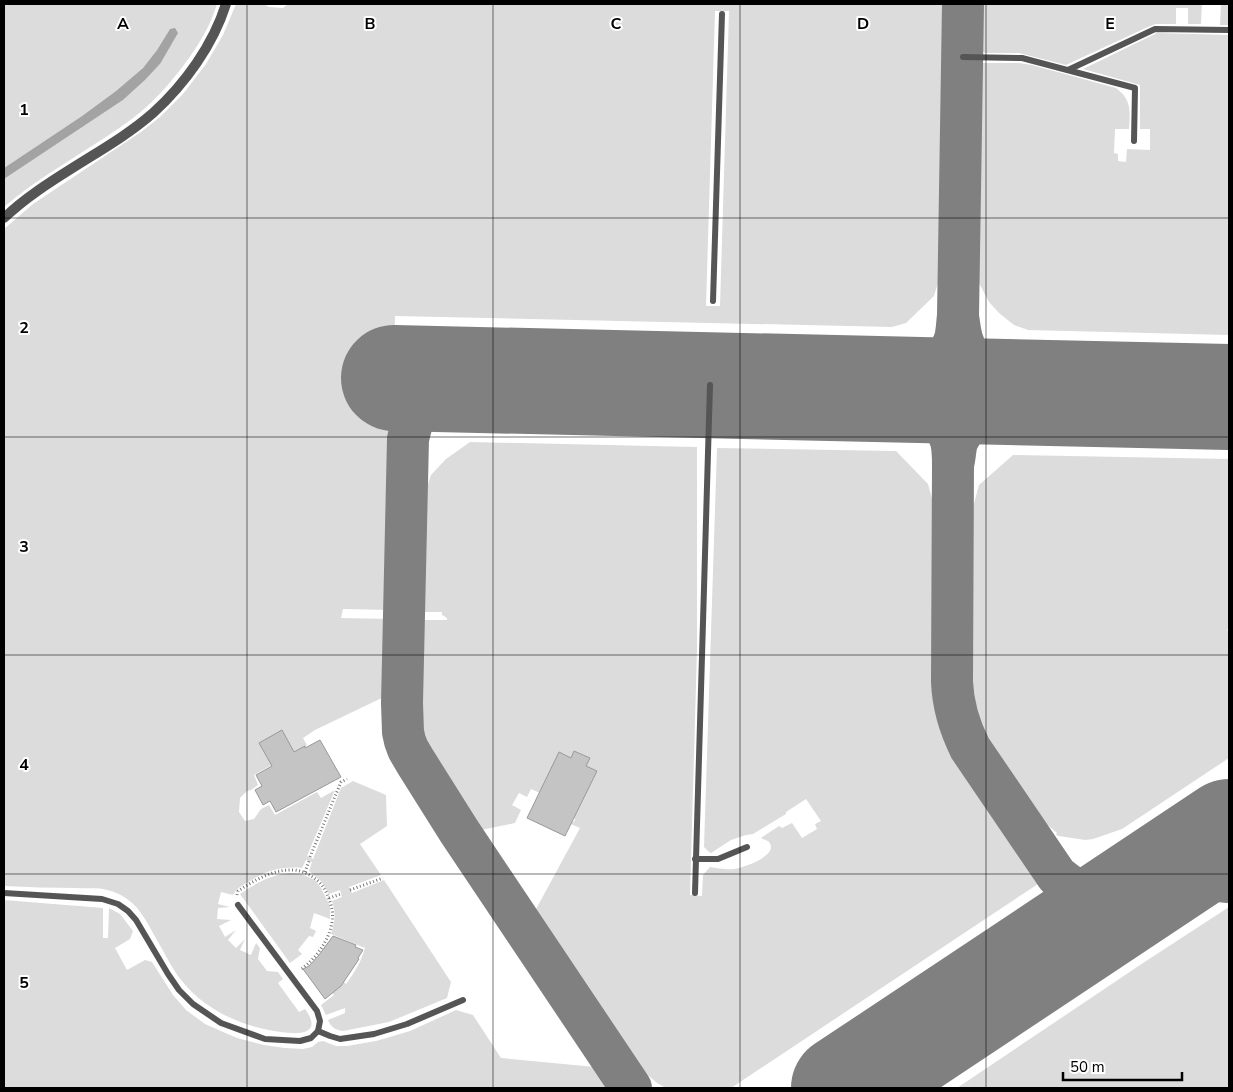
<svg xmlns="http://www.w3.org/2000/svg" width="1233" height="1092" font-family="'Nunito Sans',sans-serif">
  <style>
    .green { fill: #dcdcdc; fill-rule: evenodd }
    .water { fill: #a3a3a3 }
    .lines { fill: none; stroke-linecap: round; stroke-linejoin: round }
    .taxiway { stroke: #808080; stroke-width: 42 }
    .runway { stroke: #808080; stroke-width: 106 }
    .building { fill: #c4c4c4; stroke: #999 }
    .path { stroke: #777; stroke-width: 3; stroke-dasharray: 1 2.5; stroke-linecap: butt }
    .service { stroke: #555; stroke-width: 6 }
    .minor { stroke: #555; stroke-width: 10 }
    .grid { fill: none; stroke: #000; stroke-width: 1; stroke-opacity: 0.55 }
    .grid-label { font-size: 16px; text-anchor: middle; font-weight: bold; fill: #000; stroke: #fff; stroke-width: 4; stroke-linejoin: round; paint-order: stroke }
  </style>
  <rect width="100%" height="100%" fill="#fff"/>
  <!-- green -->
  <g class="green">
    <path d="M4,4h213c-6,20 -16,37 -28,54 -13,18 -28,36 -45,51 -15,13 -32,24 -49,35 -31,20 -63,39 -91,63v-28l119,-79 22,-20 15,-16 10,-35 -13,21 -14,18 -27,23 -34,25 -78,52z"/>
    <path d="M236,4h28l5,3 14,1 5,-4h660l-2,242 -1,13 -11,37 -28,27 -14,4 -497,-11 -5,294 -47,-1 -2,9 49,1 -2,76 -73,35 -12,8 4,7 -53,30 4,10 -7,5 -4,1 -7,7 -1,14 6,9 9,-2 7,-10 8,-4 6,10 42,-23 4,6 14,-8 -28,66 6,3 28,-71 12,-7 33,14 1,31 -27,18 21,31 -32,12 3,6 32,-13 67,102 -4,16 -58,24 -46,9c-8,-1 -12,-4 -15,-11l17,-7v-5l-19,7 -5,-10 13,-10 -6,-9 10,-9 8,7c9,-12 15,-22 19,-36l-34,-14c4,-12 5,-21 1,-33l10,-4 -2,-7 -11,4 -8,-13 -12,-10 3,-9 -6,-2 -4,8c-22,-2 -36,3 -54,14 -7,4 -12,7 -15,13l-12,-3 -3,12 12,3 -12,1 -1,11 14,1 -12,6 6,11 11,-7 -8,10 8,8 9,-9 -5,11 11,5 5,-12 4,5 -2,11 9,12 11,1 5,7 -5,4 21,29 6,-3c18,25 -5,26 -24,23 -38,-5 -75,-21 -99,-51 -10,-12 -16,-26 -24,-39 -8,-14 -17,-34 -31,-43 -5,-4 -14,-8 -20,-9 -10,-3 -21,-1 -31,-2 -24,0 -48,-1 -72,-2v-657l29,-25 108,-72 19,-15 23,-23 23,-30 17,-29zM715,11h14l-9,295h-14z"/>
    <path d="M979,4h223l-1,20h-13v-16h-12v16h-20l-6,2 -84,39 -47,-12h-34l-8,-5z"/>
    <path d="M1221,4h8v21h-9z"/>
    <path d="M1157,33l72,2v300l-201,-5 -14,-5 -15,-12 -10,-11 -10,-19 -4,-31 1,-184 7,-5h36l13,2 84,23c16,12 14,23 13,41h-14l-1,24 4,1v7l8,1 1,-13 23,1v-21h-10v-44l-57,-16z"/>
    <path d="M470,442l227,5v202l-7,246 12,1 1,-21 7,-8c8,1 16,3 24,2 8,-1 48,-14 34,-28 -2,-1 -5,-2 -7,-3l18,-12 3,2 10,-5 10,15 15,-9 -2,-5 6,-3 -15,-22 -20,13v2l-33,20 -7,1 -15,5 -20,13 -2,-1 -5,-5 13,-399 179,3 32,33 10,36v174l2,19 5,17 3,7 10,18 83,127 -310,206h-65l-9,-5 -15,-13 -107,-159 45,-83 -9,-4 1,-3 2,1 1,-3 -1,-1 23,-47 -11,-5 4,-8 -16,-7 -3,7 -31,35 -9,-4 -4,8 -8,-4 -7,12 9,5 -6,13 -34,7 -56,-85 -8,-24 3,-101h27v-2l-5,-3v-3h-22l2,-110 9,-27 15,-16z"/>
    <path d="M1013,455l216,4v169l-2,2 2,3v125l-107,71 -29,10 -8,1 -26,-4 -3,-1 1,-2 -28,-24 -43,-64 -10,-19 -5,-12 -3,-16 -1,-15v-77l2,-84 10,-37z"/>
    <path d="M290,873l11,1 14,6 6,8 9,18v13l-16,-6 -4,15 6,3 -3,6 -4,-1 -11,14 4,4 -12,9 -50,-69c16,-11 30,-19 50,-21z"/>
    <path d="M4,900l99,8v30h5l1,-30 11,6 13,17 -3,8 -15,9 12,22 18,-10 7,2 21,33 13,15 19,14 32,14 27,7 21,3 18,1 9,-2 6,-5 5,-1 13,5h11l29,-5 34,-10 46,-21 17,5 28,43 94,9 14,21h-605z"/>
    <path d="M1229,907v181h-272l186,-125z"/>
  </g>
  <!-- water -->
  <path class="water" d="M175,28l3,5 -18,31 -15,16 -22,20 -119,79v-11l78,-52 34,-25 27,-23 14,-18 13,-21z"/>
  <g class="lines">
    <!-- taxiway -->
    <g class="taxiway">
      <path d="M958,316c1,7 2,16 4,23 10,35 36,45 68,53"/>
      <path d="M467,380c-11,1 -25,2 -35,9 -15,10 -20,33 -24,50l-6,264 1,29 2,9 3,8 7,12 44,70 172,257"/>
      <path d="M881,389c12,-3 26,-5 37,-11 16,-8 32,-22 37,-39 2,-8 2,-16 3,-23l5,-312"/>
      <path d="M881,389c8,2 16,4 23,6 21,8 41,25 47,46 2,8 2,17 2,24"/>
      <path d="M1030,392c-25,4 -43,9 -60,30 -5,6 -10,13 -13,20 -2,7 -2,16 -4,23l-1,217c1,24 7,44 18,66l87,128 17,13 15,5 18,3 19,-3 45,-15 9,-2 49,5"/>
    </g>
    <!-- runway -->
    <g class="runway">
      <path d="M394,378l835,19"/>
      <path d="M844,1088l385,-256"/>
    </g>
  </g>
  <!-- building -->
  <g class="building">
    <path d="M282,730l12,22 11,-6v2l15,-8 21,37 -65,35 -6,-11 -7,4 -8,-15 7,-4 -6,-11 16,-9 -13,-23z"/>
    <path d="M574,751l16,7 -4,8 11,5 -32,65 -38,-18 32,-66 12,6z"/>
    <path d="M333,936l23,9 -1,2 8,3 -5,8 1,1 -18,27 -16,13 -22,-30 6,-3 10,-11z"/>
  </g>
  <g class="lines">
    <!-- path -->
    <g class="path">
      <path d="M310,857l31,-75 6,-3"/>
      <path d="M305,872l4,-11"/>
      <path d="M350,890l33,-12"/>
      <path d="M237,895l1,-4c17,-11 35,-22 56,-21 10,1 17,5 24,11 4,4 7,8 9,13 1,3 3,7 4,11 7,24 -12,52 -31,65"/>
      <path d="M329,898l12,-4"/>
    </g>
    <!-- service -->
    <g class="service">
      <path d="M963,57l59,1 113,30 -1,53"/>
      <path d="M1068,70l87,-41 74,1"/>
      <path d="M713,301l9,-287"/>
      <path d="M695,859h23l29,-12"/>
      <path d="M4,893l98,6 16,5 10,7 8,9 32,54 11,16 14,14 28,19 44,16 35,2 11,-3 7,-7 2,-10 -3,-10 -79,-106"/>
      <path d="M695,893l15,-508"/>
      <path d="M318,1031l12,5 10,3 34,-5 33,-10 56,-24"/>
    </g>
    <!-- minor -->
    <path class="minor" d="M4,218c21,-20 46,-36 70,-51 27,-17 55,-33 79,-54 32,-29 60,-68 73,-109"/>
  </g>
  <!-- grid -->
  <path class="grid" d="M247,4v1084M493,4v1084M740,4v1084M986,4v1084M4,218h1225M4,437h1225M4,655h1225M4,874h1225"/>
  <g class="grid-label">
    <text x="123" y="29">A</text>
    <text x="370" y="29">B</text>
    <text x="616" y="29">C</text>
    <text x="863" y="29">D</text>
    <text x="1110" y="29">E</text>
    <text x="24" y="115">1</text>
    <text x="24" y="333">2</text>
    <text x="24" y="552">3</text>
    <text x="24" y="770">4</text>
    <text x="24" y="988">5</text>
  </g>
  <!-- border -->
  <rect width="1233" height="1092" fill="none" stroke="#000000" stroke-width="10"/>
  <!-- scale -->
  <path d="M1063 1072v8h119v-8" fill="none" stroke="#000000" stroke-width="2.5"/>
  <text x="1070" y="1072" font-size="15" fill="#000000" stroke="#ffffff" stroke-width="4" paint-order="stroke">50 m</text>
</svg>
